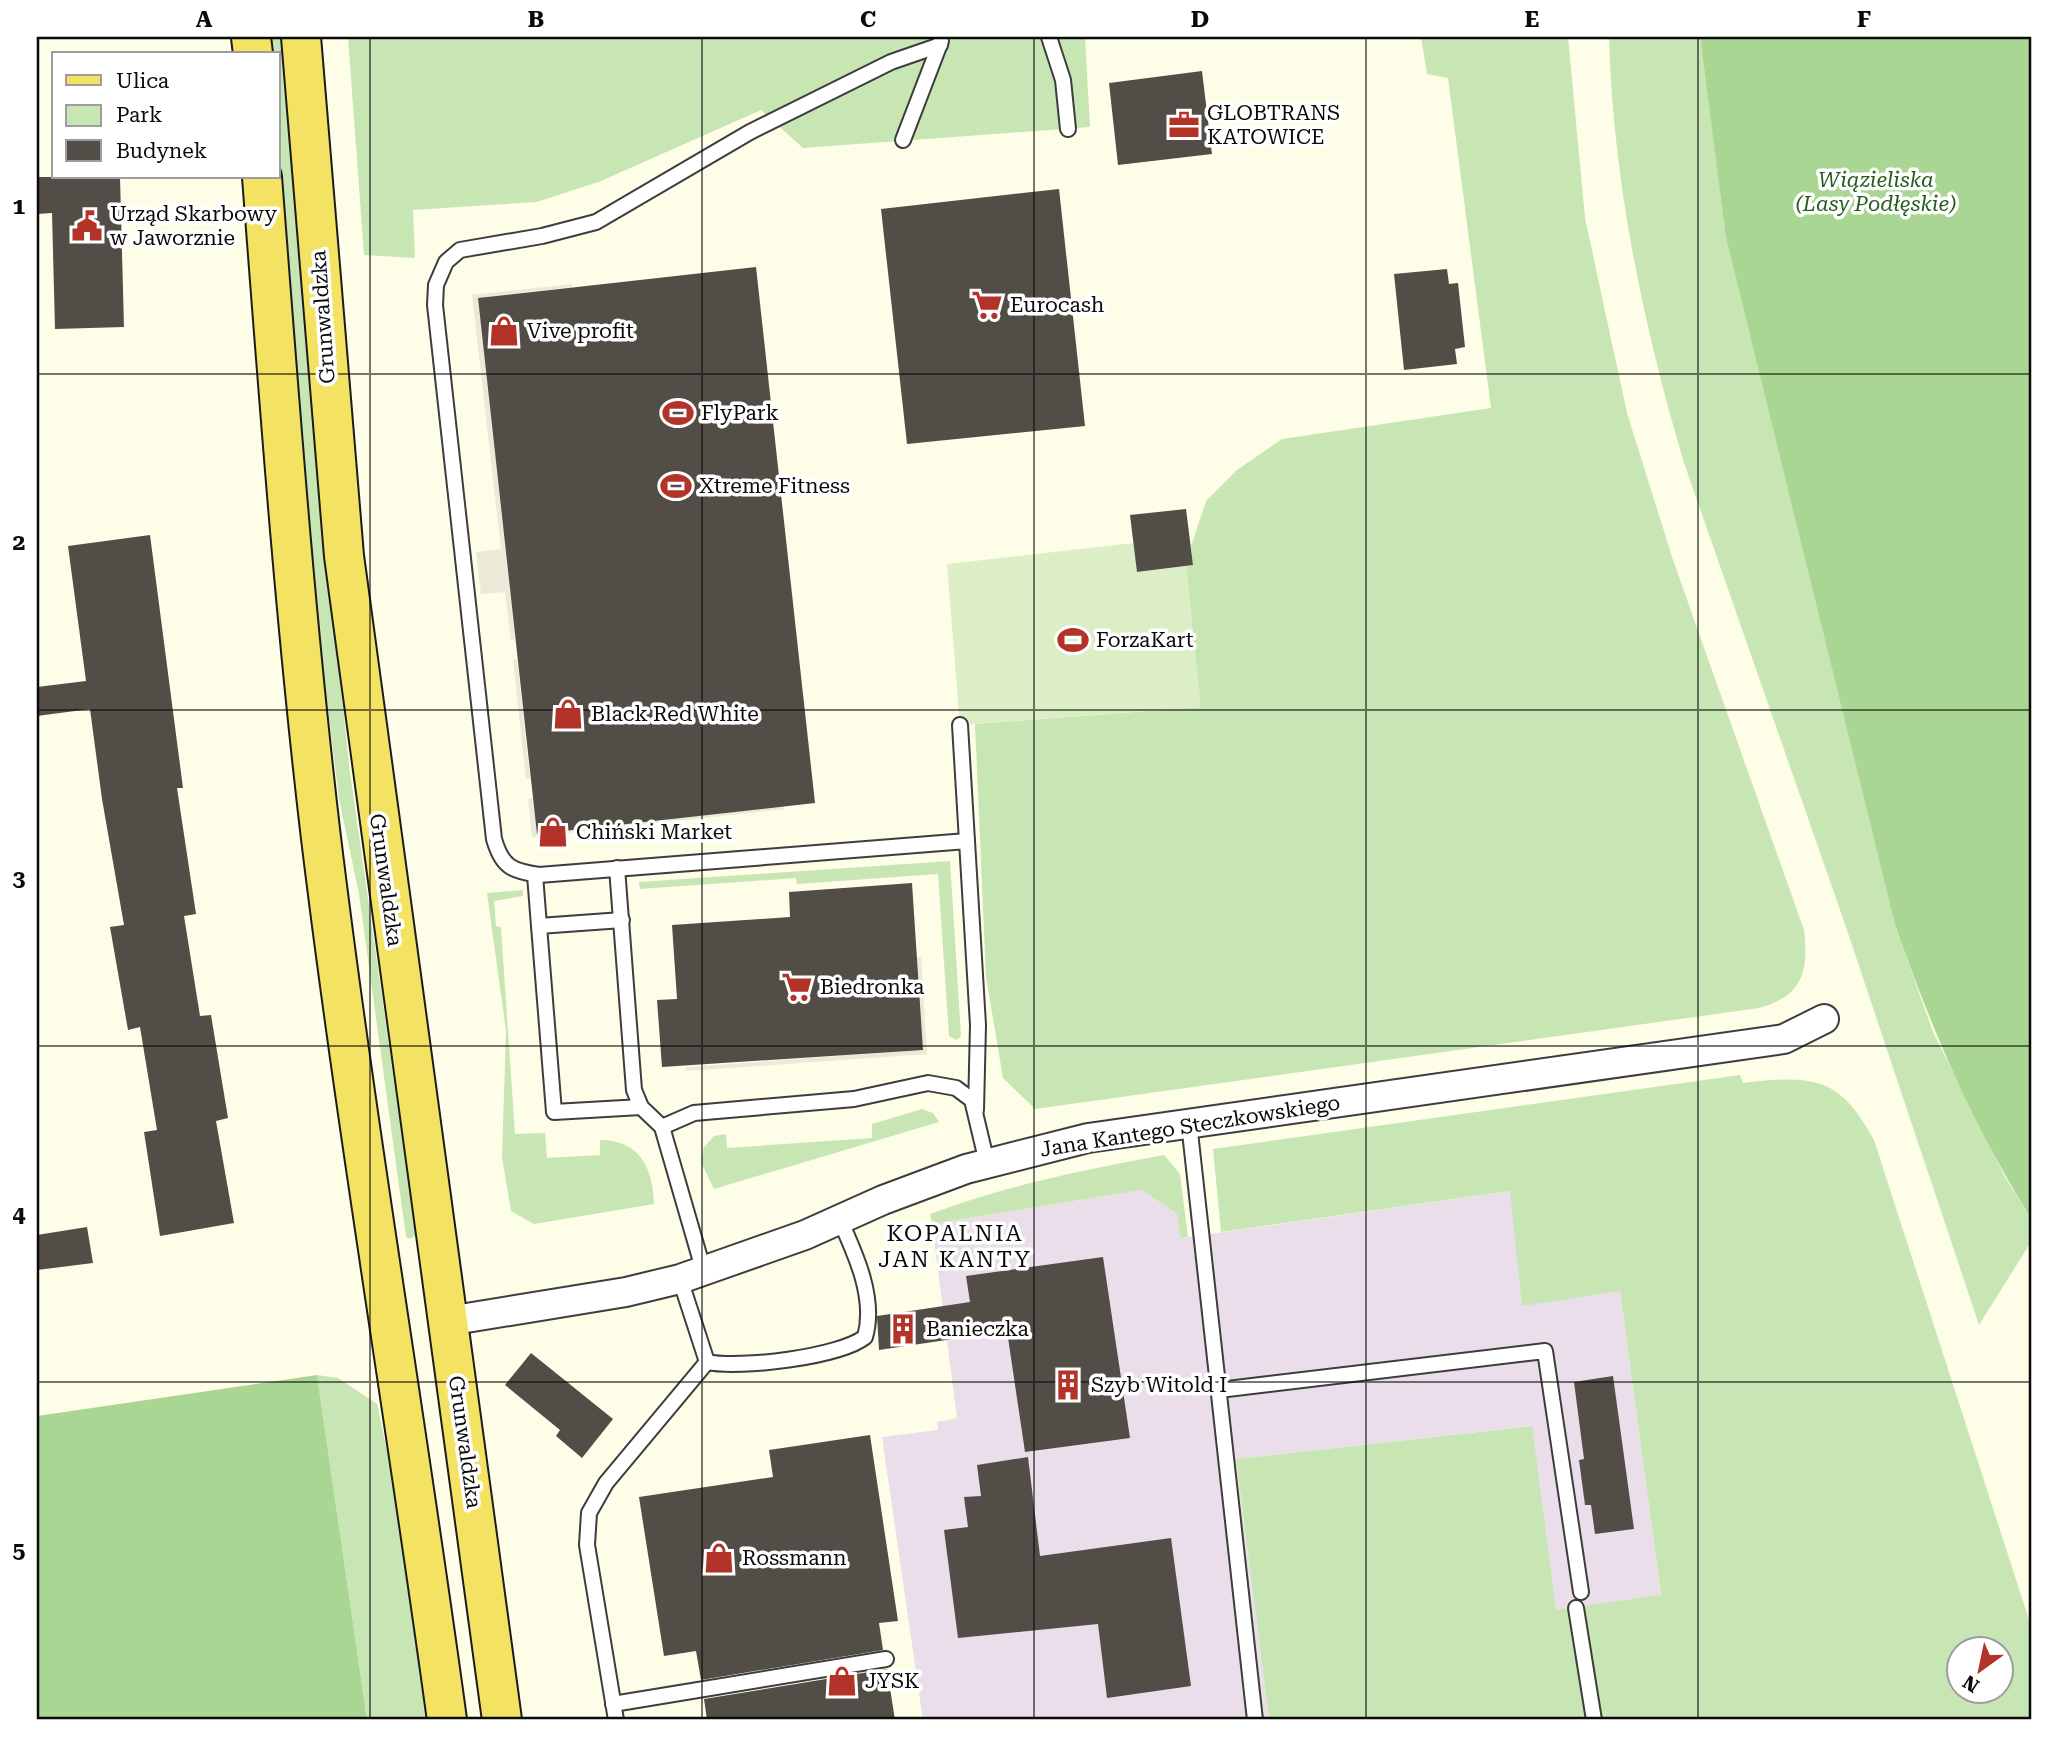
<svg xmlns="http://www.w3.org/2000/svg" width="2068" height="1757" font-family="'Roboto Serif',serif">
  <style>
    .industrial { fill: #e9dee9 }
    .green { fill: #c8e6b4; fill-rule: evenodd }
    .forest { fill: #aad694 }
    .pitch { fill: #dbeec5 }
    .plaza { fill: #ece9d9 }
    .building { fill: #524d47 }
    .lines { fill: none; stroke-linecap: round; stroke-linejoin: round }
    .service-casing { stroke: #3d3d3d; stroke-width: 18 }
    .minor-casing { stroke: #3d3d3d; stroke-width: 32 }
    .primary-casing { stroke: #1b1b1b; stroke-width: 42 }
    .service { stroke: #fff; stroke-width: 14 }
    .minor { stroke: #fff; stroke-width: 28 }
    .primary { stroke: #f4e262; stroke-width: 38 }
    .grid { fill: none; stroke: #0a0a0a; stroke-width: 2; stroke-opacity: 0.55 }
    .labels { text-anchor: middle; stroke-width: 7; stroke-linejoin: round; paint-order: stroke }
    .poi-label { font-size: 21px; fill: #0a0a0a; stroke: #fff; text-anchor: start }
    .park-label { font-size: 21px; font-style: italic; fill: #235e1e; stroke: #fff }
    .street-label { font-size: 21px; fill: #0a0a0a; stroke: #fff }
    .neighbourhood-label { font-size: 23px; letter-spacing: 2px; fill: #0a0a0a; stroke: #fff }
    .neatline { fill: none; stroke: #0a0a0a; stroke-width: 2.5 }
    .grid-label { font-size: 23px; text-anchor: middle; font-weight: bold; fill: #0a0a0a }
  </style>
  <rect width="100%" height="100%" fill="#fefde8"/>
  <!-- industrial -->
  <path class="industrial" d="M1142,1190l35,24 5,24 329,-47 109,100 41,305 -105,15 -25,-185 -295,33 33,261h-346l-41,-283 56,-7 -1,-8 20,-4 -25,-194z"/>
  <!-- green -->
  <g class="green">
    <path d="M269,37h13l24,305 43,423 67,470 -6,4 -4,-2 -47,-343 -20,-95 -30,-245 -31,-397v-103h-8z"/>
    <path d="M348,37h737l5,90 -287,21 -42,-38 -160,71 -64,21 -124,8 2,48 -51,-3z"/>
    <path d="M1421,37h147l17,181 42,195 46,147 131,370c5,43 -2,66 -45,78l-724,101 -32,-31 -17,-101 -11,-253 225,-17 -14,-141 7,-1 -2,-19 15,-45 31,-31 45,-31 209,-31 -43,-330 -21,-4z"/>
    <path d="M1609,37h91l27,201 168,687 38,107 72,145 26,41v24l-52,83 -133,-398 -162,-464c-41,-139 -71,-281 -75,-426z"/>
    <path d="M950,861l11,175 -4,4 -8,-4 -11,-162 -141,10 -1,-6 -156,11 -1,-7z"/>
    <path d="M523,890v6l-29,5 2,25 5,1 14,207 30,-1 2,25 53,-3v-15c40,0 53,28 54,64l-120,20 -23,-13 -9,-54 4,-126 -19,-138z"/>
    <path d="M1740,1075l3,8c69,-8 96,-8 131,57l157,486v94h-762l-33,-261 296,-33 24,184 105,-15 -41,-304 -98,15 -12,-115 -289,41 -8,-83zM1960,1648h42v42h-42z"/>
    <path d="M922,1109l11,4 6,9 -225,67 -13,-27 3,-15 10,-11 12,-2 1,14 145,-10v-14z"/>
    <path d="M1164,1155l16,19 8,63 -7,1 -4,-24 -35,-24 -210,34 -2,-10c77,-29 154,-44 234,-59z"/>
    <path d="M317,1375l21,3 39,26 14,66 36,250h-60z"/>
  </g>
  <!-- forest -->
  <g class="forest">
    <path d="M1700,37h331v1181c-60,-96 -98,-186 -136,-293l-169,-688z"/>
    <path d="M317,1375l50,345h-330v-304z"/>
  </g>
  <!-- pitch -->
  <path class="pitch" d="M1134,543l4,29 48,-6 15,141 -241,18 -13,-161z"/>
  <!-- plaza -->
  <g class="plaza">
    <path d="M572,284v3l-94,11 37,341 -4,1 -6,-48 -24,2 -5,-42 25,-3 -29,-254z"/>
    <path d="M754,544l30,265 -252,28 -4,-38 5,-1 4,36z"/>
    <path d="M513,659h4l13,120h-4z"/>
    <path d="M916,957h5l6,97 -241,17v-4l236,-17z"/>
  </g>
  <!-- building -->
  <g class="building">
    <path d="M1202,71l10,83 -94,11 -9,-82z"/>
    <path d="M37,177h83l4,150 -69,2 -3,-116 -15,1z"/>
    <path d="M1059,189l26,237 -178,18 -26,-235z"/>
    <path d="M756,267l59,536 -278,31 -59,-536z"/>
    <path d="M1447,269l2,15 9,-1 7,64 -10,2 2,15 -53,6 -10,-96z"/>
    <path d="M1186,509l7,56 -56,7 -7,-57z"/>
    <path d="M150,535l33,253h-6l19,126 -12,2 16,100 11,-1 17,103 -12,3 18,102 -74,13 -16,-104 13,-2 -17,-103 -12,3 -18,-103 14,-2 -22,-126 -12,-90 -53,7v-29l49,-6 -18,-135z"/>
    <path d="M912,883l11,167 -261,17 -5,-67 20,-1 -5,-74 118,-8 -1,-25z"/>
    <path d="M87,1227l6,36 -56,7v-35z"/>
    <path d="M1103,1257l27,181 -105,14 -18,-121 -128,19 -2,-34 93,-14 -4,-26z"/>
    <path d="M531,1353l82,66 -31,39 -26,-22 4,-6 -55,-45z"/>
    <path d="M1613,1376l21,153 -39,5 -4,-29h-6l-6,-45 5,-1 -10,-77z"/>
    <path d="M870,1435l28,186 -19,2 4,27 -182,30 -5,-29 -32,5 -25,-159 134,-20 -4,-27z"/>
    <path d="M1028,1457l12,99 131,-18 20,148 -84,12 -9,-74 -140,14 -14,-108 24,-3 -4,-30 17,-1 -4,-31z"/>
    <path d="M887,1669l8,51h-188l-3,-21z"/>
  </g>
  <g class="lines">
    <!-- service casing -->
    <g class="service-casing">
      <g id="service">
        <path d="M1049,37l14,43 5,49"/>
        <path d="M940,45l-49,17 -141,70 -154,90 -54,14 -82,14 -14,12 -10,23 -1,20 59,534c8,28 18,32 45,36l428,-34 11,184 -2,85"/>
        <path d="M903,140l38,-99"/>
        <path d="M960,725l7,116"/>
        <path d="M617,868l17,222 7,17 21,20 42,145"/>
        <path d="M535,875l4,51"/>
        <path d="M622,920l-83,6 15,186 87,-5"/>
        <path d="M1189,1123l66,597"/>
        <path d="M662,1127l32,-14 160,-14 74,-16 28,5 16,12 15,63"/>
        <path d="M680,1279l27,83"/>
        <path d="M707,1362c33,7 132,-5 158,-25 11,-38 -9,-82 -25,-117"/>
        <path d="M1219,1390l326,-39 36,241"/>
        <path d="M1576,1608l18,112"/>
        <path d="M613,1704l273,-45"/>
        <path d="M616,1720l-29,-175 2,-32 17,-30 101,-121"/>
      </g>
    </g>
    <!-- minor casing -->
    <g class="minor-casing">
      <path id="minor" d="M448,1321l178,-29 54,-13 125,-44 78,-35 83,-31 122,-31 696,-99 40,-20"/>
    </g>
    <!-- primary casing -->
    <g class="primary-casing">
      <g id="primary">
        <path d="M251,37l2,17"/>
        <path d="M301,37l43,519 158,1164"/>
        <path d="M262,177c17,220 33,442 59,661 36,295 86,588 126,882"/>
      </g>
    </g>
    <!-- service -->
    <use href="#service" class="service"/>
    <!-- minor -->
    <use href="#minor" class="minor"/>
    <!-- primary -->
    <use href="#primary" class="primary"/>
  </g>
  <!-- grid -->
  <path class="grid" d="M370,37v1683M702,37v1683M1034,37v1683M1366,37v1683M1698,37v1683M37,374h1994M37,710h1994M37,1046h1994M37,1382h1994"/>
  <!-- icons -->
  <defs>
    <g id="office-bare" transform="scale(2.415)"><path d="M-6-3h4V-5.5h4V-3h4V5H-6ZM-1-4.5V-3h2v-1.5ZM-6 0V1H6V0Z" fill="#b33328" stroke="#fff" stroke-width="2.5" paint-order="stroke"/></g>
    <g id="civic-bare" transform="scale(2.415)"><path d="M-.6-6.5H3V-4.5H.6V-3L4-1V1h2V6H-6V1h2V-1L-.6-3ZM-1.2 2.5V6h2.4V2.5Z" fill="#b33328" stroke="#fff" stroke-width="2.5" paint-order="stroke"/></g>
    <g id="supermarket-bare" transform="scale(2.415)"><path d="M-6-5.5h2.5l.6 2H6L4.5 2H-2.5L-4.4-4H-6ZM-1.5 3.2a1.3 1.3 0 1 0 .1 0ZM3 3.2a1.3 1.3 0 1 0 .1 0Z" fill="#b33328" stroke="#fff" stroke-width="2.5" paint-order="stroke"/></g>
    <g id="shop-bare" transform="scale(2.415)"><path d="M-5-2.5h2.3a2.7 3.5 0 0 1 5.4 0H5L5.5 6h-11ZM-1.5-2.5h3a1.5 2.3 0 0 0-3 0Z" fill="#b33328" stroke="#fff" stroke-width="2.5" paint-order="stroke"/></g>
    <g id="stadium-bare" transform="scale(2.415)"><path d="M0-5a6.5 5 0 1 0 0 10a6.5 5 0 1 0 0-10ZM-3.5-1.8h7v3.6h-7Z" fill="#b33328" stroke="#fff" stroke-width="2.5" paint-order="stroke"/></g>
    <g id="building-bare" transform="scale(2.415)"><path d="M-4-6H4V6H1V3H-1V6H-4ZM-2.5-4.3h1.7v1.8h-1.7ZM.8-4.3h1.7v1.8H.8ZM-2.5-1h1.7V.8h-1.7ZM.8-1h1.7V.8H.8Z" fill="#b33328" stroke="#fff" stroke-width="2.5" paint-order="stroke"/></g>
  </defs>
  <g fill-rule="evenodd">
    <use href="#office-bare" x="1184" y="125"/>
    <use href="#civic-bare" x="87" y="226"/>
    <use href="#supermarket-bare" x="987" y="305"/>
    <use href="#shop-bare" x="504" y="331"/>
    <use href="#stadium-bare" x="678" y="413"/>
    <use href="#stadium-bare" x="676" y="486"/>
    <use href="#stadium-bare" x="1073" y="640"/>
    <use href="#shop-bare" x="568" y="714"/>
    <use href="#shop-bare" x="553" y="832"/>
    <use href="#supermarket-bare" x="797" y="987"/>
    <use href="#building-bare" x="903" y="1329"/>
    <use href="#building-bare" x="1068" y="1385"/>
    <use href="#shop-bare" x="719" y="1558"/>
    <use href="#shop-bare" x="842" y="1681"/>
  </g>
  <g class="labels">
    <!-- poi labels -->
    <g class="poi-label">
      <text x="1207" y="120">GLOBTRANS<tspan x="1207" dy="24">KATOWICE</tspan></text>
      <text x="110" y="221">Urząd Skarbowy<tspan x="110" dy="24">w Jaworznie</tspan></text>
      <text x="1010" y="312">Eurocash</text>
      <text x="527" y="338">Vive profit</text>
      <text x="701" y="420">FlyPark</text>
      <text x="699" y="493">Xtreme Fitness</text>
      <text x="1096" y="647">ForzaKart</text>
      <text x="591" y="721">Black Red White</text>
      <text x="576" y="839">Chiński Market</text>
      <text x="820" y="994">Biedronka</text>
      <text x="926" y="1336">Banieczka</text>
      <text x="1091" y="1392">Szyb Witold I</text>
      <text x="742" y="1565">Rossmann</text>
      <text x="865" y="1688">JYSK</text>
    </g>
    <!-- park labels -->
    <g class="park-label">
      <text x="1876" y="187">Wiązieliska<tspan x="1876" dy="24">(Lasy Podłęskie)</tspan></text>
    </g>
    <!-- street labels -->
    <g class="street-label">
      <text transform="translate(323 317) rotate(-94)" y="7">Grunwaldzka</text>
      <text transform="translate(386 880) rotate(82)" y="7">Grunwaldzka</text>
      <text transform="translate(1190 1126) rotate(-9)" y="7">Jana Kantego Steczkowskiego</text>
      <text transform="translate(465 1442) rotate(82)" y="7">Grunwaldzka</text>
    </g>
    <!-- neighbourhood labels -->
    <g class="neighbourhood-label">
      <text x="955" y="1241">KOPALNIA<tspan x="955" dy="26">JAN KANTY</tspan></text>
    </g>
  </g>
  <!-- border -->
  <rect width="2068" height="1757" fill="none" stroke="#ffffff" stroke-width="77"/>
  <!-- legend -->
  <rect x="52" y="52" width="228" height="126" fill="#ffffff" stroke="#9d9d9d" stroke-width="2"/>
  <rect x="66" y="75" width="35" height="10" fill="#f4e262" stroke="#9d9d9d" stroke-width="2"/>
  <text x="116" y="88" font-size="21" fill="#0a0a0a">Ulica</text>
  <rect x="66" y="105" width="35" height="21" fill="#c8e6b4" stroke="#9d9d9d" stroke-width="2"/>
  <text x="116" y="122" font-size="21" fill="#0a0a0a">Park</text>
  <rect x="66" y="140" width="35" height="21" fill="#524d47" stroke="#9d9d9d" stroke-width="2"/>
  <text x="116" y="158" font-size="21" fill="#0a0a0a">Budynek</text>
  <!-- north arrow -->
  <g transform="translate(1980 1670) rotate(213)"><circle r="33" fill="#ffffff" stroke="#9d9d9d" stroke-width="2"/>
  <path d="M0-5L12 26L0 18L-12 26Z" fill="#b33328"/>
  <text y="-10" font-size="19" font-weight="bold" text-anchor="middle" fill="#0a0a0a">N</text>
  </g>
  <rect x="38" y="38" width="1992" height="1680" class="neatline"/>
  <g class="grid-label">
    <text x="204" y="27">A</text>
    <text x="536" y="27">B</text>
    <text x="868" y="27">C</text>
    <text x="1200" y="27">D</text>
    <text x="1532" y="27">E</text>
    <text x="1864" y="27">F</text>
    <text x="19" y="214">1</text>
    <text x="19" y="550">2</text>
    <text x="19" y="886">3</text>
    <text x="19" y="1222">4</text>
    <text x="19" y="1558">5</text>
  </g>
</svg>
